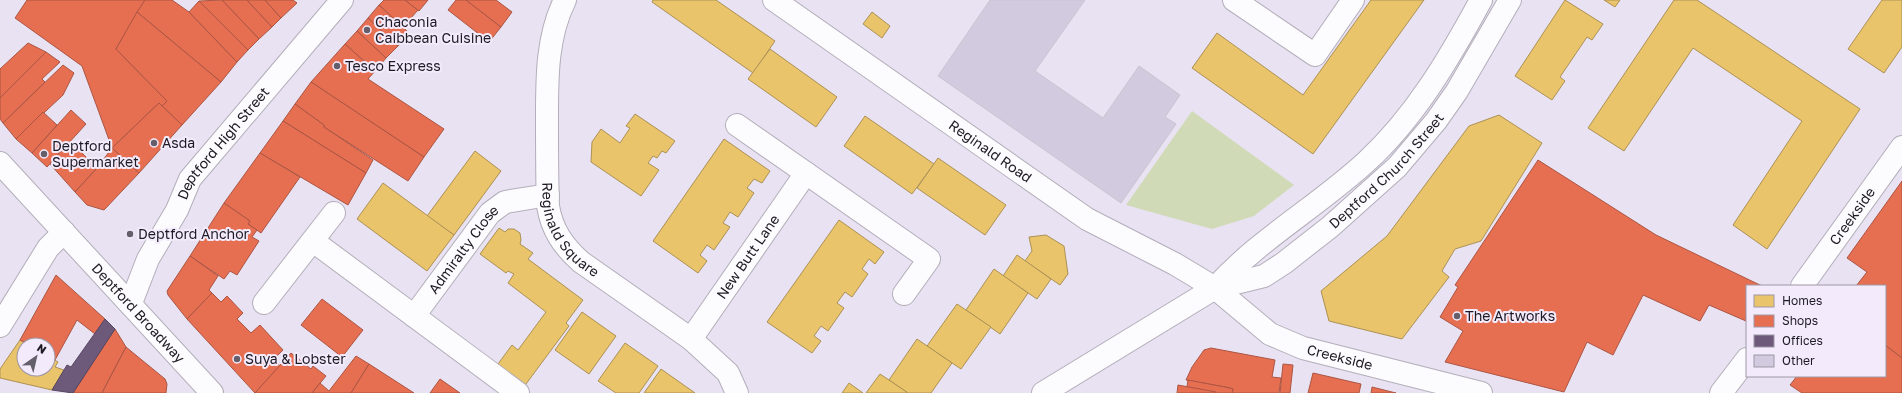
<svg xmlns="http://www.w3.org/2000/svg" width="1902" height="393" font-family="'Golos Text',sans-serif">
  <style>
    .green { fill: #d1dab7 }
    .homes { fill: #e9c46a; stroke: #ac9155 }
    .shops { fill: #e76f51; stroke: #ab5543 }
    .offices { fill: #6d597a; stroke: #554660 }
    .building { fill: #d2cade; stroke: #cac4d1 }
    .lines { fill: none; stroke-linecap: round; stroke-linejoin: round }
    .minor-casing { stroke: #b3aeba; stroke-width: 24 }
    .major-casing { stroke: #b3aeba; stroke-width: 24 }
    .highway-casing { stroke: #b3aeba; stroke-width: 24 }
    .minor { stroke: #fcfbfd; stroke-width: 22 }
    .major { stroke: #fcfbfd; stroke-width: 22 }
    .highway { stroke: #fcfbfd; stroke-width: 22 }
    .poi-dot { fill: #655f6b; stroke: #f3ebfc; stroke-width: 1.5 }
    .labels { text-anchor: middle; stroke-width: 4; stroke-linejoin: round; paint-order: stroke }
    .poi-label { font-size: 14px; fill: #1e1923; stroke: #f3ebfc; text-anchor: start }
    .street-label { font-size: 14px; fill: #1e1923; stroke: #f3ebfc }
  </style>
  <rect width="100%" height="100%" fill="#e9e2f2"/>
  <!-- green -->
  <path class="green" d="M1192,111l102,74 -40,31 -42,13 -86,-24z"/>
  <!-- homes -->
  <g class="homes">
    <path d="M653,0h63l59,41 -22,32 -101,-71z"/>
    <path d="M1371,0h53l-111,154 -121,-86 25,-35 86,62z"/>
    <path d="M1565,0l38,24 -11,16 -5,-3 -27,40 5,4 -13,19 -37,-24z"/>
    <path d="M1604,0h16l-5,7z"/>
    <path d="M1674,0h23l163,109 -93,140 -34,-24 69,-104 -109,-73 -69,103 -36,-23z"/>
    <path d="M1882,0h20v47l-18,26 -36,-24z"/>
    <path d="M872,12l18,14 -8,12 -19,-14z"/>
    <path d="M770,49l67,48 -21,30 -68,-48z"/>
    <path d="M635,114l40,27 -9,12 -4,-2 -5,7 -4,-2 -5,7 11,7 -18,26 -50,-34 1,-20 9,-13 19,14 10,-15 -4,-2z"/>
    <path d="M1499,115l43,28 -61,98 -26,8 -13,22 7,6 -47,62 -73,-18 -8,-30 66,-55 82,-110z"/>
    <path d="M865,116l69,48 -22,30 -68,-48z"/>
    <path d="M724,139l46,32 -8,12 -8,-4 -7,9 7,5 -16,24 -8,-5 -7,11 7,4 -16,23 -7,-5 -7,10 7,6 -9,12 -45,-32z"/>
    <path d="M475,151l26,20 -47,64 -27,-19z"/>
    <path d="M938,158l68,47 -21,30 -68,-47z"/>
    <path d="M383,183l71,52 -27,36 -70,-52z"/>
    <path d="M839,220l45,32 -9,12 -6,-5 -7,10 6,5 -16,23 -7,-5 -8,11 7,5 -16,23 -7,-5 -7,10 7,5 -9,12 -45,-31z"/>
    <path d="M499,228l6,4 3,-3h6l6,4 1,7 -1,4 13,9 -5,6 55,41 -17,23 3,3 -46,62 -28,-20 17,-23 6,5 28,-38 -38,-29 6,-9 -6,-3 -2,2 -26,-19z"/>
    <path d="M1046,235l18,11 4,28 -8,11 -35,-24 7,-10 -3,-14z"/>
    <path d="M1017,255l34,24 -14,20 -34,-23z"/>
    <path d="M994,269l34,24 -28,41 -34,-24z"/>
    <path d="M957,304l34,23 -30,42 -34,-23z"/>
    <path d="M582,312l34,24 -27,38 -34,-24z"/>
    <path d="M917,339l35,24 -21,30h-23l-19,-13z"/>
    <path d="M20,340l9,5h-5v24h24v-13l10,6 -3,5 9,3 -12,20 -52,-12v-9z"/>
    <path d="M625,343l33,23 -19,27h-23l-18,-12z"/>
    <path d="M661,369l34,24h-51z"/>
    <path d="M880,374l9,6 19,13h-42z"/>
    <path d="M849,383l14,10h-21z"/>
  </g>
  <!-- shops -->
  <g class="shops">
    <path d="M27,0h118l-29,49 51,52 -5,5 -3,-3 -47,45 -30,-82 -67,-48z"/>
    <path d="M145,0h27l17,12 48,50 -16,20 -84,-70z"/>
    <path d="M222,0h25l25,27 -13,12z"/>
    <path d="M222,0l37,39 -11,11 -49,-49z"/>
    <path d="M247,0h18l16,18 -9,9z"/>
    <path d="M265,0h28l4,3 -16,15z"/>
    <path d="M384,0h21l13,10 -15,17 -24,-22z"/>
    <path d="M405,0h23l-9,11z"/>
    <path d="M456,0h10l35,27 -12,15 -41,-32z"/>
    <path d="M466,0h30l16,12 -11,15z"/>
    <path d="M199,1l49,49 -11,12 -48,-50z"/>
    <path d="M379,5l30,28 -11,13 -30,-28z"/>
    <path d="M137,12l84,70 -39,43 -20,-19 5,-5 -51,-52z"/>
    <path d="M368,18l30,28 -12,12 -29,-27z"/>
    <path d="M357,31l29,27 -11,13 -30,-27z"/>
    <path d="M28,43l18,9 -46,46v-29z"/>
    <path d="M345,44l30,27 -7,8 76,50 -20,28 -113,-75z"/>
    <path d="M46,52l14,10 -18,17 3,3 -42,41 -3,-4v-21z"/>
    <path d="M63,65l11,8 -11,22 -47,44 -13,-16z"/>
    <path d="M311,82l113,75 -16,24 -84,-54v-2l-29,-21z"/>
    <path d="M159,103l23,22 -43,48 -27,-25z"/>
    <path d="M295,104l29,21v2l49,33 -7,13 -83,-52z"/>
    <path d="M71,110l15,14 -39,43 -15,-14z"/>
    <path d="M43,112l14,13 -25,28 -16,-14z"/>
    <path d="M283,121l83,52 -18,32 -88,-52z"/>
    <path d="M70,141l27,27 -22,24 -25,-28z"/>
    <path d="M112,148l27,25 -35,37 -17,-5 -12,-13 22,-24z"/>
    <path d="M260,153l40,24 -39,56 -13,-9 2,-3 -26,-18z"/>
    <path d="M1538,160l118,75 106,51h-15l-1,35 -37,-16 -9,16 -57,-26 -30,60 -26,-13 -23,50 -119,-30 18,-31 -23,-14 18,-30 -3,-2z"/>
    <path d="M1902,181v177l-17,-13v-59h-29l11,-14 -20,-14z"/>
    <path d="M224,203l26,18 -2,3 9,6 -5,7 7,4 -22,34 -7,-4 -6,8 -34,-23z"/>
    <path d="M190,256l28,20 -9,14 3,3 -25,26 -19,-24 -1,-4z"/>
    <path d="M56,275l49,44 -10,15 -18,-14 -22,40 -7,-4v-11h-19l-9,-5z"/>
    <path d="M212,293l9,9 6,-6 16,17 -6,6 14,14 9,-8 23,25 -9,9 6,7 -25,27 -68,-74z"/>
    <path d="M322,299l41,31 -21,27 -41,-32z"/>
    <path d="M115,329l11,18 -24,46h-29z"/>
    <path d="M1885,345l17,13v35h-100l-12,-8 7,-9h88z"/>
    <path d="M126,347l39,32 2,5 -1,9h-64z"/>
    <path d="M1211,348l64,12 -3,17 9,1 -2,15h-47l1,-4 -3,-1 -44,-8 6,-13 12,-17z"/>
    <path d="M291,353l20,16 2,-3 13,10 -14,17h-57z"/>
    <path d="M356,356l13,8 -18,29h-39l8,-10 9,8z"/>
    <path d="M369,364l45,29h-63z"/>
    <path d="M1283,364l10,1 -3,28h-10z"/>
    <path d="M1313,373l48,11 -2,9h-51z"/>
    <path d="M440,379l20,14h-30z"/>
    <path d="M1188,380l42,8 3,1 -1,4h-46z"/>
    <path d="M1178,385l38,7v1h-39z"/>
    <path d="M1372,387l24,6h-25z"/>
  </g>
  <!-- offices -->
  <path class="offices" d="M105,319l10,10 -42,64 -21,-3 15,-25 4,2z"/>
  <!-- building -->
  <path class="building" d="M990,0h95l-50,71 68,47 36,-52 41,29 -15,22 11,7 -55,79 -183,-127z"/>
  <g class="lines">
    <!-- minor casing -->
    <g class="minor-casing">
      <g id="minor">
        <path id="s1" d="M565,0c-19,38 -18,81 -18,123 0,28 0,55 1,83 4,24 15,40 33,56l110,77 37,34 9,20"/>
        <path id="s2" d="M774,0l313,219 88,45 40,24 55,46 33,14 178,45"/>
        <path d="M1234,0l81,55 38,-55"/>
        <path d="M737,125l192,134 -25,35"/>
        <path d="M313,241l205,152"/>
        <path id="s3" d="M1802,286l100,-139"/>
        <path id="s4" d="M131,303l17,-44 29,-49 13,-31 152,-179"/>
        <path d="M264,303l70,-90"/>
        <path id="s5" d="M414,316l76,-103 15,-11 43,-7"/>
        <path d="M0,326l48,-78 16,-16"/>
        <path id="s6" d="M691,339l115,-166"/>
        <path d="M1721,393l26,-34"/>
      </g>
    </g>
    <!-- major casing -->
    <g class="major-casing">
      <g id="major">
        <path d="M1215,288c44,-49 102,-81 151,-126 49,-45 83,-103 115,-162"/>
        <path id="s7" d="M1043,393l172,-105 49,-12 20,-13 46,-36 67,-60 39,-46 21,-30 53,-91"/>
      </g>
    </g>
    <!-- highway casing -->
    <g class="highway-casing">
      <g id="highway">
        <path id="s8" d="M0,163l212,230"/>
      </g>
    </g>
    <!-- minor -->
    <use href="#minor" class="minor"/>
    <!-- major -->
    <use href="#major" class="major"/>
    <!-- highway -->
    <use href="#highway" class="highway"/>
  </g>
  <!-- markers -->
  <g class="poi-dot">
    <circle cx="367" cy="30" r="4"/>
    <circle cx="337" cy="66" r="4"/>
    <circle cx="154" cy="143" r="4"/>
    <circle cx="44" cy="154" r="4"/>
    <circle cx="130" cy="234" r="4"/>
    <circle cx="1457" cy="316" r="4"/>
    <circle cx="237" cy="359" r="4"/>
  </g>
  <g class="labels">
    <!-- poi labels -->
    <g class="poi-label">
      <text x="375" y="27">Chaconia<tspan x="375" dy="16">Caibbean Cuisine</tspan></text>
      <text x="345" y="71">Tesco Express</text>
      <text x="162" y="148">Asda</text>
      <text x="52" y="151">Deptford<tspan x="52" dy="16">Supermarket</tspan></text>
      <text x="138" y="239">Deptford Anchor</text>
      <text x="1465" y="321">The Artworks</text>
      <text x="245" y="364">Suya &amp; Lobster</text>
    </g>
    <!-- street labels -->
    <g class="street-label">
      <text dy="5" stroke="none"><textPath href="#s4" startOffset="186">Deptford High Street</textPath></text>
      <text dy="5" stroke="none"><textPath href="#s2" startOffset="264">Reginald Road</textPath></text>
      <text dy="5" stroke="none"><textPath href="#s7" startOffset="414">Deptford Church Street</textPath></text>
      <text dy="5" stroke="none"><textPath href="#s3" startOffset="86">Creekside</textPath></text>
      <text dy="5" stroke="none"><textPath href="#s1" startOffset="240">Reginald Square</textPath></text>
      <text dy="5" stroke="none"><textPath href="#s5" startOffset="83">Admiralty Close</textPath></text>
      <text dy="5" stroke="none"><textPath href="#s6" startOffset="100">New Butt Lane</textPath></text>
      <text dy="5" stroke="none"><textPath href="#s8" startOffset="204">Deptford Broadway</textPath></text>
      <text dy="5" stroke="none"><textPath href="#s2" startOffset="673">Creekside</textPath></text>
    </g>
  </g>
  <!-- legend -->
  <rect x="1746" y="285" width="140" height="92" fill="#f3ebfc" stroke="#9e97a5"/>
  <rect x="1754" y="295" width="20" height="12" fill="#e9c46a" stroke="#9e97a5"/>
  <text x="1782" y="305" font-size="12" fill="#1e1923">Homes</text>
  <rect x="1754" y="315" width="20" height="12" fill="#e76f51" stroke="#9e97a5"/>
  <text x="1782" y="325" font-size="12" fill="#1e1923">Shops</text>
  <rect x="1754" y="335" width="20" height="12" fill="#6d597a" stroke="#9e97a5"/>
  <text x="1782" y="345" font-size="12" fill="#1e1923">Offices</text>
  <rect x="1754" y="355" width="20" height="12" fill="#d2cade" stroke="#9e97a5"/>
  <text x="1782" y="365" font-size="12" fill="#1e1923">Other</text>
  <!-- north arrow -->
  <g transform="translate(36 357) rotate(34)"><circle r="19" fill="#f3ebfc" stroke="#9e97a5"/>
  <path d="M0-3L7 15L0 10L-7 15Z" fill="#655f6b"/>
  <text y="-6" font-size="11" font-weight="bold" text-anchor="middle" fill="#1e1923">N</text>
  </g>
</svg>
